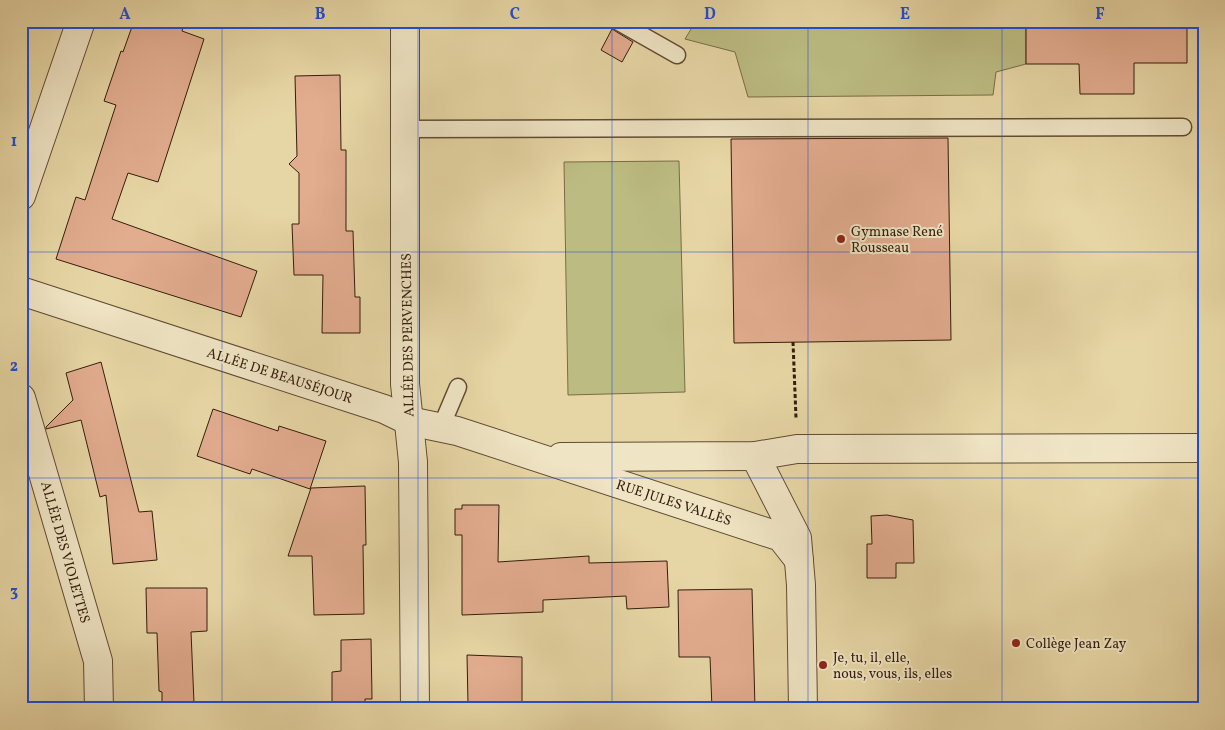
<svg xmlns="http://www.w3.org/2000/svg" width="1225" height="730" font-family="Vollkorn,serif">
  <style>
    .green { fill: #bcbc82; stroke: #786c47 }
    .building { fill: #e2ac8f; stroke: #341d0c }
    .lines { fill: none; stroke-linecap: round; stroke-linejoin: round }
    .service-casing { stroke: #614b32; stroke-width: 19 }
    .minor-casing { stroke: #614b32; stroke-width: 30 }
    .path { stroke: #341d0c; stroke-width: 3; stroke-dasharray: 4 2.5; stroke-linecap: butt }
    .service { stroke: #efe4c4; stroke-width: 16 }
    .minor { stroke: #efe4c4; stroke-width: 28 }
    .grid { fill: none; stroke: #1d4ed8; stroke-width: 1; stroke-opacity: 0.55 }
    .poi-dot { fill: #8f2418; stroke: #efe4c4; stroke-width: 2 }
    .labels { text-anchor: middle; stroke-width: 4; stroke-linejoin: round; paint-order: stroke }
    .poi-label { font-size: 14px; fill: #341d0c; stroke: #efe4c4; text-anchor: start }
    .street-label { font-size: 14px; fill: #341d0c; stroke: #efe4c4 }
    .neatline { fill: none; stroke: #1d4ed8; stroke-width: 2 }
    .grid-label { font-size: 16px; text-anchor: middle; font-weight: bold; fill: #1d4ed8 }
  </style>
  <rect width="100%" height="100%" fill="#e7d6a5"/>
  <filter id="stains"><feTurbulence type="fractalNoise" baseFrequency=".004" numOctaves="4"/><feColorMatrix values="0 0 0 0 .2 0 0 0 0 .09 0 0 0 0 .02 0 0 0 .5 -.17"/></filter>
  <radialGradient id="worn" r=".72"><stop offset=".6" stop-color="#630" stop-opacity="0"/><stop offset="1" stop-color="#630" stop-opacity=".3"/></radialGradient>
  <!-- green -->
  <g class="green">
    <path d="M696,21h330v43l-30,8 -3,23 -245,2 -13,-45 -50,-13z"/>
    <path d="M679,161l6,231 -117,3 -4,-233z"/>
  </g>
  <!-- building -->
  <g class="building">
    <path d="M134,21h51l-3,10 22,8 -46,143 -30,-9 -16,46 145,52 -16,46 -185,-58 20,-62 9,3 31,-95 -12,-4 17,-50 2,1z"/>
    <path d="M1026,21h161v42h-53v31h-54l-1,-30h-53z"/>
    <path d="M612,29l21,13 -11,20 -21,-12z"/>
    <path d="M340,75l1,75h5v81h7l2,66h5v36h-38l1,-58h-29l-2,-51h7v-51l-10,-9 8,-8 -2,-80z"/>
    <path d="M948,138l3,202 -217,3 -3,-204z"/>
    <path d="M101,362l38,150 13,-1 5,49 -44,4 -7,-69 -6,2 -19,-77 -35,9v-2l27,-27 -7,-27z"/>
    <path d="M213,409l65,22 1,-5 47,15 -16,48 -58,-20 -2,5 -53,-18z"/>
    <path d="M365,486l1,59h-3l1,69 -50,1 -2,-59h-24l23,-68z"/>
    <path d="M462,505h37l-1,57 91,-6v7l78,-2 2,46 -42,2 -1,-13 -83,4v12l-81,3v-80h-7v-26h7z"/>
    <path d="M887,515l26,5 1,43h-18v15h-29v-34h5l-1,-28z"/>
    <path d="M146,588h61v43l-16,1 3,71 -32,1v-12l-3,-1 -2,-58h-10z"/>
    <path d="M752,589l3,120h-43l-2,-52h-31l-1,-67z"/>
    <path d="M371,639l1,60h-7v10h-33v-37l9,-1v-31z"/>
    <path d="M467,655l55,2v46l-54,1z"/>
  </g>
  <g class="lines">
    <!-- service casing -->
    <g class="service-casing">
      <g id="service">
        <path d="M617,21l60,34"/>
        <path d="M404,129l779,-2"/>
        <path d="M441,427l17,-40"/>
      </g>
    </g>
    <!-- minor casing -->
    <g class="minor-casing">
      <g id="minor">
        <path d="M405,21v363l8,78 2,247"/>
        <path d="M21,196l60,-175"/>
        <path d="M21,291l363,118 25,12 48,10 324,106 18,23"/>
        <path d="M21,398l77,263 1,48"/>
        <path d="M755,456l42,82 4,47 2,124"/>
        <path d="M561,457l194,-1 42,-7 407,-1"/>
      </g>
    </g>
    <!-- path -->
    <path class="path" d="M793,342l3,76"/>
    <!-- service -->
    <use href="#service" class="service"/>
    <!-- minor -->
    <use href="#minor" class="minor"/>
  </g>
  <!-- grid -->
  <path class="grid" d="M222,21v688M418,21v688M612,21v688M808,21v688M1002,21v688M21,252h1183M21,478h1183"/>
  <!-- markers -->
  <g class="poi-dot">
    <circle cx="841" cy="239" r="5"/>
    <circle cx="1016" cy="643" r="5"/>
    <circle cx="823" cy="665" r="5"/>
  </g>
  <g class="labels">
    <!-- poi labels -->
    <g class="poi-label">
      <text x="851" y="236">Gymnase René<tspan x="851" dy="16">Rousseau</tspan></text>
      <text x="1026" y="648">Collège Jean Zay</text>
      <text x="833" y="662">Je, tu, il, elle,<tspan x="833" dy="16">nous, vous, ils, elles</tspan></text>
    </g>
    <!-- street labels -->
    <g class="street-label">
      <text transform="translate(407 335) rotate(-91)" y="5">ALLÉE DES PERVENCHES</text>
      <text transform="translate(280 375) rotate(18)" y="5">ALLÉE DE BEAUSÉJOUR</text>
      <text transform="translate(674 502) rotate(18)" y="5">RUE JULES VALLÈS</text>
      <text transform="translate(66 552) rotate(74)" y="5">ALLÉE DES VIOLETTES</text>
    </g>
  </g>
  <!-- margin -->
  <rect width="1225" height="730" fill="none" stroke="#e7d6a5" stroke-width="55"/>
  <rect x="28" y="28" width="1170" height="674" class="neatline"/>
  <g class="grid-label">
    <text x="125" y="19">A</text>
    <text x="320" y="19">B</text>
    <text x="515" y="19">C</text>
    <text x="710" y="19">D</text>
    <text x="905" y="19">E</text>
    <text x="1100" y="19">F</text>
    <text x="14" y="146">1</text>
    <text x="14" y="371">2</text>
    <text x="14" y="596">3</text>
  </g>
  <rect width="100%" height="100%" filter="url(#stains)"/>
  <rect width="100%" height="100%" fill="url(#worn)"/>
</svg>
